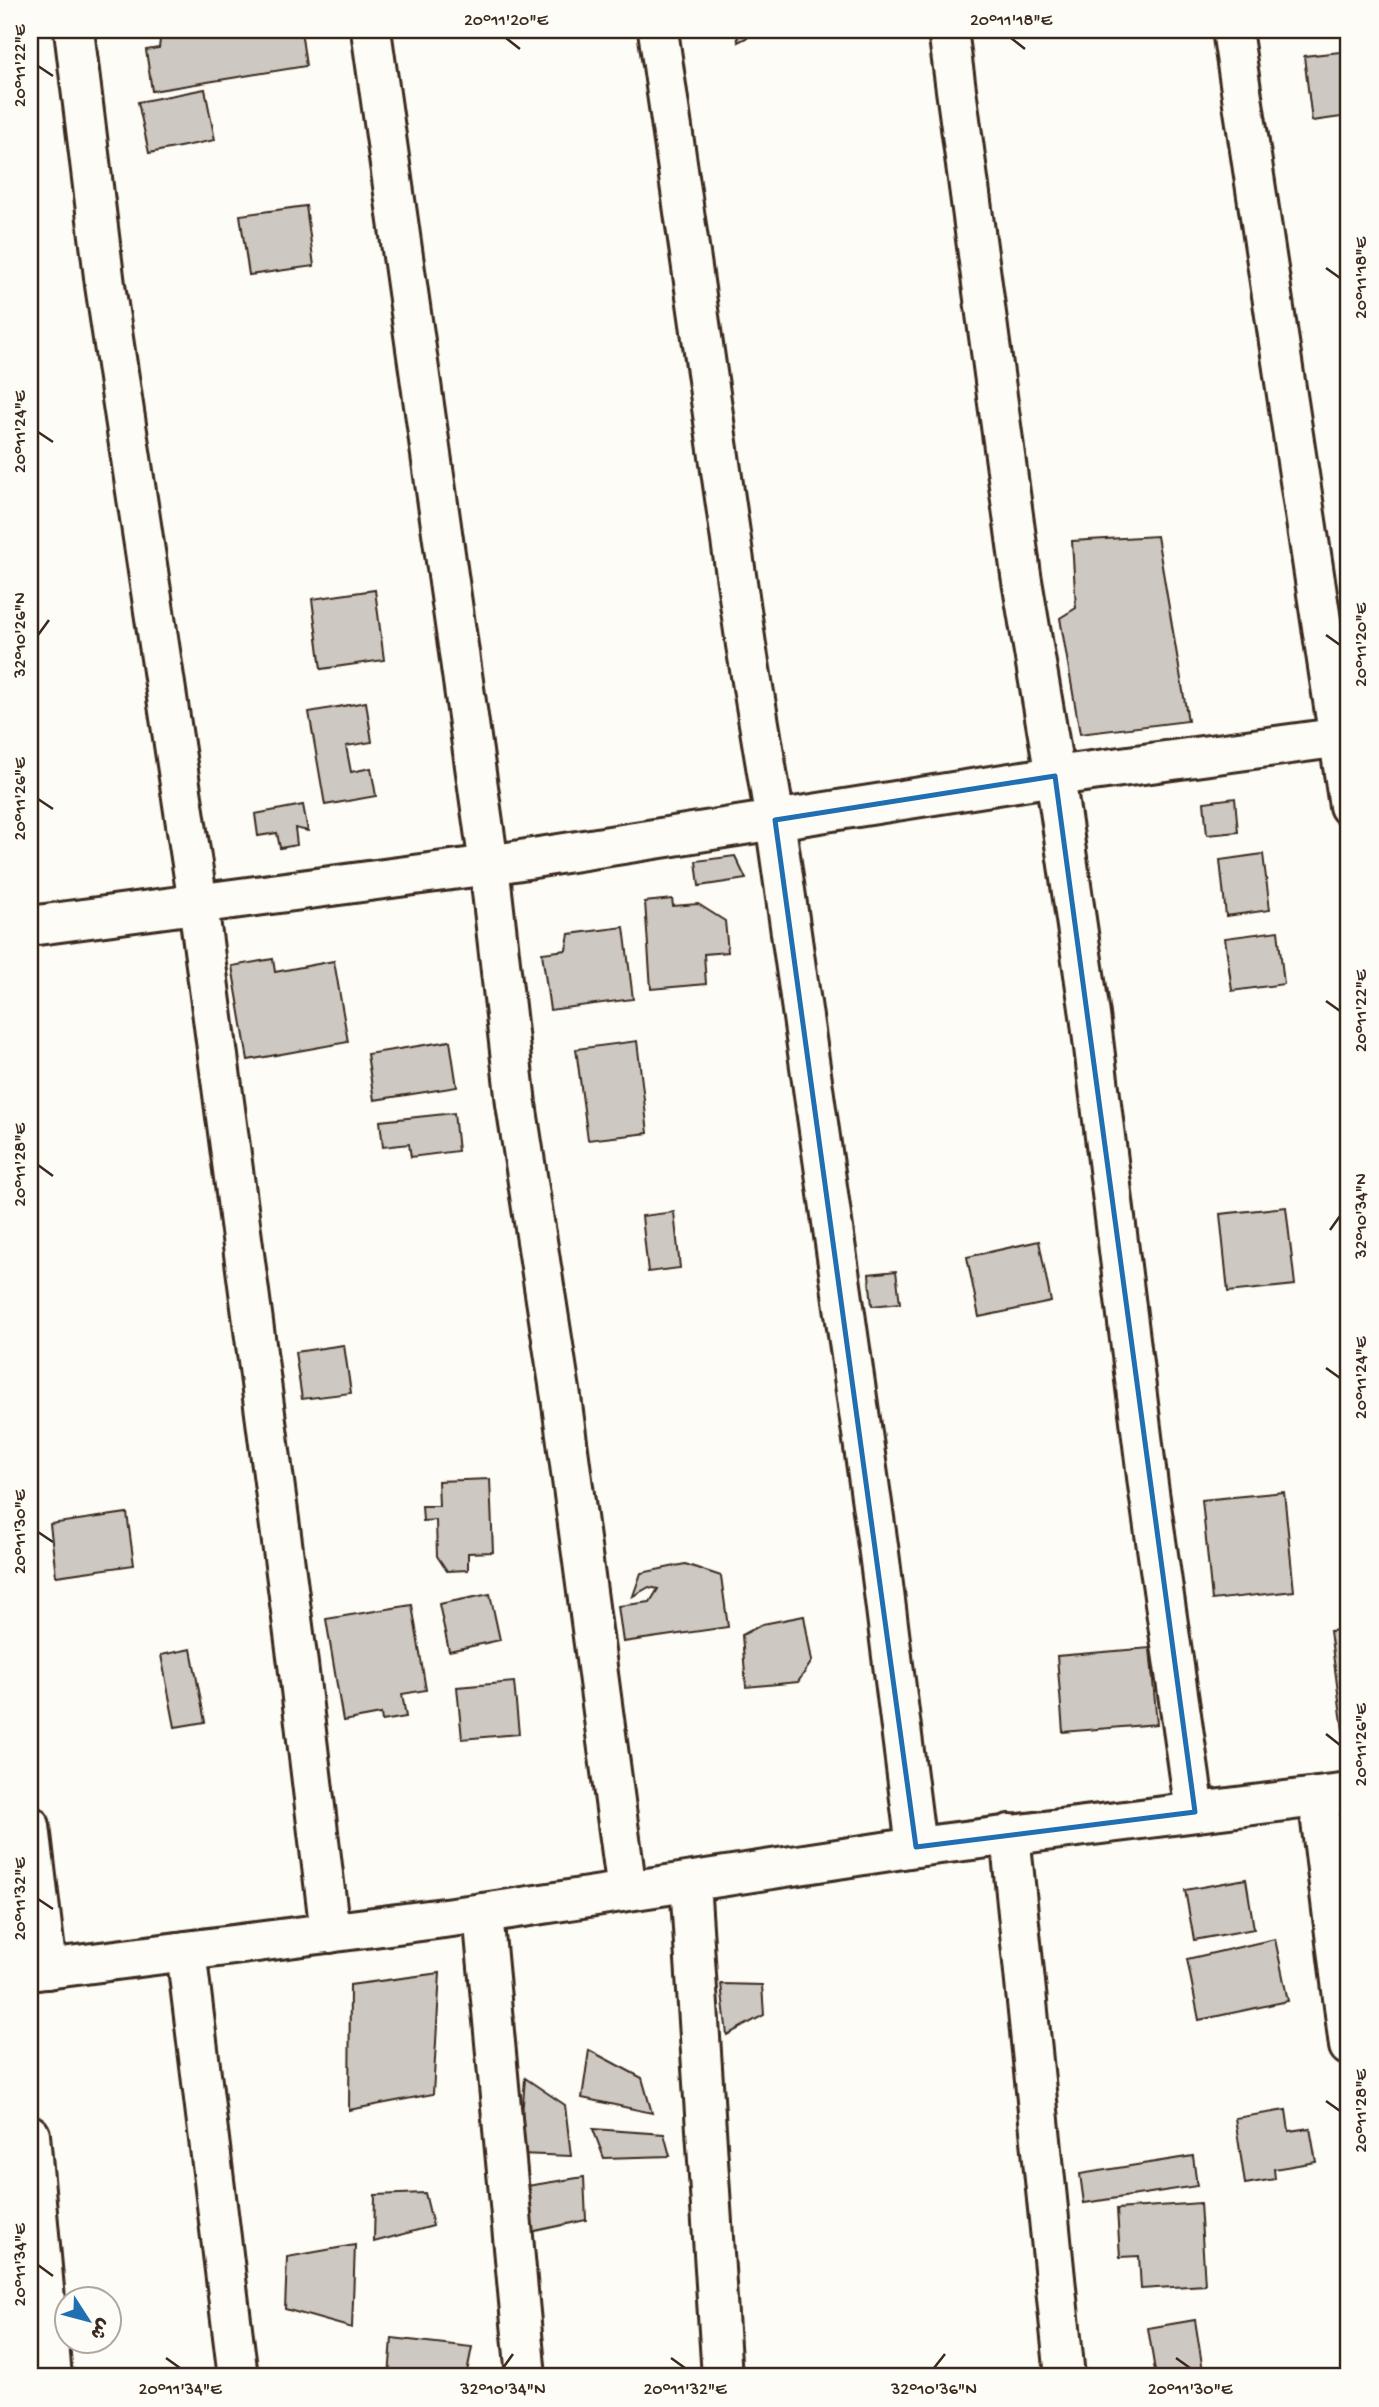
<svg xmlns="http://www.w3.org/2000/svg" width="1379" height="2407" font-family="'Gochi Hand','Playpen Sans Arabic',sans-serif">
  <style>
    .building { fill: #cdc8c2; stroke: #3b2a1e; stroke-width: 2 }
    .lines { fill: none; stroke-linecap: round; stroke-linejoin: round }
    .minor-casing { stroke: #3b2a1e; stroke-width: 44 }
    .minor { stroke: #fdfcf7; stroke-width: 38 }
    .marked { fill: none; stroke: #1f6fb2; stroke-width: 5; stroke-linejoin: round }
    .ticks { fill: none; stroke: #3b2a1e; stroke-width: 2.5 }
    .neatline { fill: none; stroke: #3b2a1e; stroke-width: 2.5 }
    .ticks-label { font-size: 18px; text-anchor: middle; fill: #3b2a1e }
  </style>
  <rect width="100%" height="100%" fill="#fdfcf7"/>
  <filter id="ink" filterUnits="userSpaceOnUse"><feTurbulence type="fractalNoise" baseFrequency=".0143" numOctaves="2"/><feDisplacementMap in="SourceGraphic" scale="14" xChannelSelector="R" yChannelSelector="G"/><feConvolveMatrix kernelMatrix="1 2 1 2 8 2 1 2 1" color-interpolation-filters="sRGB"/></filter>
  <g filter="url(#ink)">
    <!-- building -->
    <g class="building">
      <path d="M174,30h104l1,4 22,-4 5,36 -154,25 -6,-41 13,-2 2,-16z"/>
      <path d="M737,30h25l-24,12z"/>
      <path d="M1349,51v65l-37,5 -8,-65z"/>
      <path d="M205,89l10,51 -66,13 -11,-51z"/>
      <path d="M306,206l8,60 -65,9 -9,-60z"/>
      <path d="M1157,536l31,185 -108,13 -20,-116 16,-10 -4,-67z"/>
      <path d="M375,590l9,70 -63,9 -9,-70z"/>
      <path d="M366,702l6,40 -26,4 5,26 20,-4 5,28 -51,9 -16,-93z"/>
      <path d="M1235,798l3,34 -31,3 -3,-33z"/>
      <path d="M303,805l5,26 -13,-3 2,17 -17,3 -3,-15 -19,3 -3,-22z"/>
      <path d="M1263,854l7,56 -44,6 -6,-56z"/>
      <path d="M735,856l11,23 -47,7 -3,-25z"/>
      <path d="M672,899l1,7 25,-2 27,17 3,31 -24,2 2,30 -55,5 -6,-87z"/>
      <path d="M624,927l9,72 -83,11 -8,-57 24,-3 3,-16z"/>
      <path d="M1278,931l6,53 -52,7 -7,-53z"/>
      <path d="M273,959l2,13 59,-11 14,81 -100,18 -16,-94z"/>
      <path d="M450,1041l7,46 -83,13 -7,-46z"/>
      <path d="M637,1041l11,92 -60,7 -12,-91z"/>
      <path d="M454,1113l4,38 -47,6 -2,-13 -26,3 -3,-26z"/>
      <path d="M1286,1207l9,78 -67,7 -8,-78z"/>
      <path d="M674,1212l6,56 -32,4 -6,-56z"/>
      <path d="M1039,1241l12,61 -72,15 -12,-60z"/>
      <path d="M896,1271l4,32 -28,3 -3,-32z"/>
      <path d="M344,1345l7,48 -49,6 -7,-47z"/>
      <path d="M490,1479l3,73 -25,1v17l-21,1 -10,-15 -1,-36 -13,1 -1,-15h17l-1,-25z"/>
      <path d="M1284,1492l10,99 -82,9 -10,-100z"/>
      <path d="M127,1513l7,52 -78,11 -6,-52z"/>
      <path d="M685,1564l36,12 7,51 -105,15 -5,-36 32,-4 8,-13 -9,-2 -16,9 8,-23z"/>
      <path d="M490,1594l10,46 -51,11 -10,-47z"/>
      <path d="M412,1605l14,85 -24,4 4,23 -24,4 -1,-7 -38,7 -17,-102z"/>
      <path d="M804,1616l8,45 -14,21 -52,5 -4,-52 21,-11z"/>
      <path d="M1349,1629v108l-5,1 -14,-107z"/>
      <path d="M1150,1648l7,76 -94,8 -6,-76z"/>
      <path d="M191,1649l14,73 -30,5 -14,-72z"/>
      <path d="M514,1682l5,52 -57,5 -5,-52z"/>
      <path d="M1246,1879l8,50 -60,11 -9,-50z"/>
      <path d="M1275,1939l13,62 -89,19 -12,-61z"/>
      <path d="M440,1973l-7,121 -84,16 1,-125z"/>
      <path d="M721,1984l41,1 2,30 -37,20z"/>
      <path d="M589,2050l53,28 10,35 -70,-15z"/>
      <path d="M525,2078l40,27 6,51 -52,-2z"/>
      <path d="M1286,2110l3,21 21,-3 6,34 -42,7 1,10 -30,5 -10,-66z"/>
      <path d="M593,2129l71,5 6,22 -66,2z"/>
      <path d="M1193,2156l4,30 -113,17 -4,-29z"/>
      <path d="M584,2177l2,43 -56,12 -22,-43z"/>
      <path d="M425,2193l8,33 -59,16 1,-47z"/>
      <path d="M1200,2203l5,82 -64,4 -2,-33 -19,1 -3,-48z"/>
      <path d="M355,2245l-3,83 -67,-19 2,-52z"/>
      <path d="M1195,2320l9,57h-48l-8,-49z"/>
      <path d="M392,2338l80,9 -6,30h-77z"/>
    </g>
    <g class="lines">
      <!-- minor casing -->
      <g class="minor-casing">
        <g id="minor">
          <path d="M74,30l31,255 93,619 100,760 32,269"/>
          <path d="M371,30l118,835 27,239 45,293 66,494"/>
          <path d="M658,30l88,615 29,175 104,733 37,294"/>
          <path d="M948,30l73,545 34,201 35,239 58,470 47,327"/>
          <path d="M1232,30l117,776"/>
          <path d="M30,926l459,-61 566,-89 294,-40"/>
          <path d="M1318,1797l31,249"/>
          <path d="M30,1826l17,143"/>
          <path d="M1010,1834l55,543"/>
          <path d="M690,1882l32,495"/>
          <path d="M483,1913l43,464"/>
          <path d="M186,1951l52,426"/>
          <path d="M30,1971l453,-58 433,-66 433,-54"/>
          <path d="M30,2135l22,242"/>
        </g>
      </g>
      <!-- minor -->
      <use href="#minor" class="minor"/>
    </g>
  </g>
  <!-- marked area -->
  <path class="marked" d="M1055,776l140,1036 -279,35 -141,-1027z"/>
  <!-- ticks -->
  <path class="ticks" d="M506,38l14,11M1011,38l14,11M38,66l15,10M1326,268l14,10M38,432l15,10M38,635l11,-15M1326,635l14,10M38,799l15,10M1326,1001l14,10M38,1165l15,11M1330,1230l10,-14M1326,1368l14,10M38,1532l15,10M1326,1734l14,11M38,1899l15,10M1326,2101l14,10M38,2265l15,11M166,2358l14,10M671,2358l14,10M1176,2358l14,10M503,2368l10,-14M934,2368l11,-14"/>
  <!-- margin -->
  <rect width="1379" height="2407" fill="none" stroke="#fdfcf7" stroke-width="77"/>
  <!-- north arrow -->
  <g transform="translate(88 2320) rotate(126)"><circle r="33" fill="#fdfcf7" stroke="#afa8a0" stroke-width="2"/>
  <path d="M0-5L12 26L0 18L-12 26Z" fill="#1f6fb2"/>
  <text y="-10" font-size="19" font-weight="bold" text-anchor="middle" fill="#3b2a1e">ش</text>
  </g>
  <rect x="38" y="38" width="1302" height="2330" class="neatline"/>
  <g class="ticks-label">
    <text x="506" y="25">20°11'20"E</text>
    <text x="1011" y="25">20°11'18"E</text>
    <text transform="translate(19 66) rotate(-90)" y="6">20°11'22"E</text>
    <text transform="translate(1360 278) rotate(-90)" y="6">20°11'18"E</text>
    <text transform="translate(19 432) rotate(-90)" y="6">20°11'24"E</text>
    <text transform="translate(19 635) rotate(-90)" y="6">32°10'26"N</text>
    <text transform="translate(1360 645) rotate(-90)" y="6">20°11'20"E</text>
    <text transform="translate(19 799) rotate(-90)" y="6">20°11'26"E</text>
    <text transform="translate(1360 1011) rotate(-90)" y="6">20°11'22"E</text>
    <text transform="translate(19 1165) rotate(-90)" y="6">20°11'28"E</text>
    <text transform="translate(1360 1216) rotate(-90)" y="6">32°10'34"N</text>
    <text transform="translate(1360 1378) rotate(-90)" y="6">20°11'24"E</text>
    <text transform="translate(19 1532) rotate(-90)" y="6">20°11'30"E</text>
    <text transform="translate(1360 1745) rotate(-90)" y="6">20°11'26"E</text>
    <text transform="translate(19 1899) rotate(-90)" y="6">20°11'32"E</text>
    <text transform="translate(1360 2111) rotate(-90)" y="6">20°11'28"E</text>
    <text transform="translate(19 2265) rotate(-90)" y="6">20°11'34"E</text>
    <text x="180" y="2394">20°11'34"E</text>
    <text x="503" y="2394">32°10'34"N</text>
    <text x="685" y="2394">20°11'32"E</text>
    <text x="934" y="2394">32°10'36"N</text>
    <text x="1190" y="2394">20°11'30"E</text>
  </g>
</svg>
